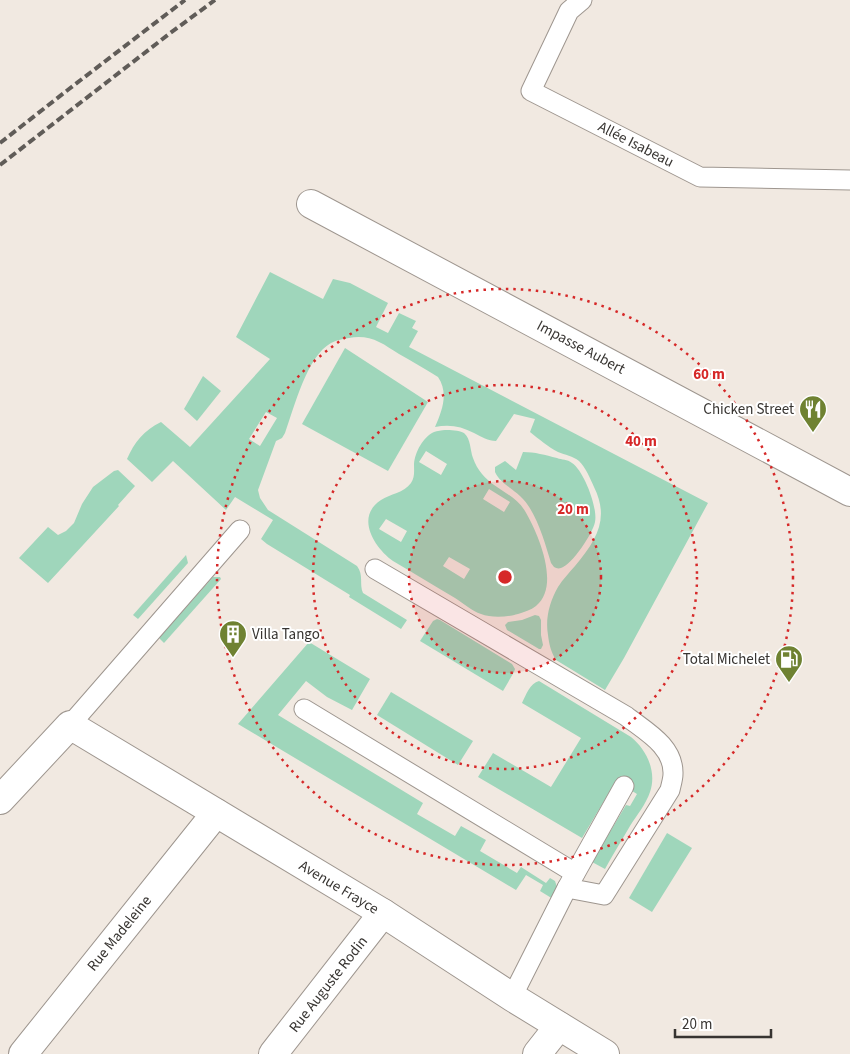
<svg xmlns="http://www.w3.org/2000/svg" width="850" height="1054" font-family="'Source Sans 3',sans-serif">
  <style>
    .green { fill: #9fd6bb; fill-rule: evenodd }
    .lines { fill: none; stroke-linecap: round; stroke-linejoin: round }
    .lane-casing { stroke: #9e968f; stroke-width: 21 }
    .street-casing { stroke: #9e968f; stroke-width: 30 }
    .lane { stroke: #fff; stroke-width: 19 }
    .street { stroke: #fff; stroke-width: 28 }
    .rail { stroke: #605c58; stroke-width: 4; stroke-dasharray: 8 4; stroke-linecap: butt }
    .ring { fill: none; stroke: #d62828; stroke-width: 2.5; stroke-dasharray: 2.5 5 }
    .labels { text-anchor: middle; stroke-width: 4; stroke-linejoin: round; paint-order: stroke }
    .street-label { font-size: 15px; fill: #373431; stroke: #fff }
    .poi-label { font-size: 15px; fill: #373431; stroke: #fff; text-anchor: end }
    .centre { fill: #d62828; stroke: #fff; stroke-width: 2.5 }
    .ring-label { font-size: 15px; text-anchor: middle; font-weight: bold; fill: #d62828; stroke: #fff; stroke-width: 4; stroke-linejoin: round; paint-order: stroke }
  </style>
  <rect width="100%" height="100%" fill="#f1e9e1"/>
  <!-- green -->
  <g class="green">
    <path d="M270,272l53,27 10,-20 17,4 38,20 -12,24 12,6 11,-20 17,8 -4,7 6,3 -9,16 299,156 -84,155 -19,32 -49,-30c-5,-8 -7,-16 -8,-25 -3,-17 2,-34 10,-48 5,-8 11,-14 17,-21 21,-25 35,-47 19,-79 -4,-9 -8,-19 -15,-26 -6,-5 -14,-6 -21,-9 -10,-5 -19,-13 -28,-20l5,-13 -21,-5 -18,27c-8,0 -14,-4 -22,-8 -13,-7 -25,-9 -39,-6 7,-16 14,-34 3,-50 -13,-8 -26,-16 -39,-23 -7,-4 -13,-9 -20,-12 -9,-5 -20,-6 -30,-4 -6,1 -12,2 -18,5 -24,13 -37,65 -46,90l-3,5 -6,3 -18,49 2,8 8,12 89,56c7,9 2,18 6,27l44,27 -6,9 -52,-32 1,-2 -83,-51 -6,-5 12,-19 -38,-23 -9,13 -53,-49 -21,21 -25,-23c7,-16 17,-29 34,-37l29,25 80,-88 -34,-22zM266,412l11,6 -17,28 -11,-7z"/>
    <path d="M345,348l83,54 -40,69 -86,-47z"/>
    <path d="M203,376l18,15 -24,30 -13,-12z"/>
    <path d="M445,430c6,0 13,0 19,3 7,6 6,17 9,25 2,6 5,11 9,16 12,15 33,20 43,37 13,22 36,75 11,95 -5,4 -12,6 -18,8 -10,3 -27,4 -37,0 -9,-3 -18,-11 -26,-16 -21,-12 -41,-25 -62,-37 -19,-14 -38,-44 -12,-61 9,-6 23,-7 30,-17 4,-6 3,-12 3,-19 1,-12 9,-27 20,-32 3,-1 8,-2 11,-2zM426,451l21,13 -6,11 -22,-13zM489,489l21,13 -6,10 -21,-13zM386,519l21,12 -6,11 -22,-13zM449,557l21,12 -6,10 -21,-13z"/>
    <path d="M523,452c12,0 22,3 34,6 5,2 10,1 15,5 12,8 26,45 23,59 -2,11 -23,43 -34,46 -3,1 -5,0 -7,-1l-3,-4c-6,-20 -15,-53 -31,-67 -8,-8 -20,-13 -25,-24v-5l10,-6 11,9z"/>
    <path d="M118,470l17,16 -17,19 1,1 -71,77 -29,-25 29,-31 10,8 8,-4 8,-8 8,-19 11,-17 21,-16z"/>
    <path d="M186,555l2,8 -50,56 -5,-4z"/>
    <path d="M213,577h7l1,2 -57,64 -5,-5z"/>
    <path d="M535,615l4,1 2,4v15l2,10 -2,4h-2l-32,-19 -2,-5 3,-3 14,-2z"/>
    <path d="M437,619l3,1 72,44 3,5 -1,3 -11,19 -83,-50 13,-20z"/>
    <path d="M309,642l61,37 -18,31 -25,-13 -21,-16 -28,34 145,88 -6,11 38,22 6,-10 25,14 -6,11 37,22 4,-6 25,16 4,-5 5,3 2,6 -4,12 -13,-8 3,-6 -17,-10 -10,15 -278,-166z"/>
    <path d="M539,681l92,56c16,13 26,35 19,55 -4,12 -13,23 -20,34 -8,14 -17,28 -25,43l-13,-7 34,-57 4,1 7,-12 -21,-13 -34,57 -104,-61 15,-24 58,34 30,-49 -59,-35c4,-8 8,-20 17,-22z"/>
    <path d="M391,692l82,49 -15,24 -81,-50z"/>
    <path d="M667,833l25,15 -40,64 -23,-14z"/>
  </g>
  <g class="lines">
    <!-- lane casing -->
    <g class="lane-casing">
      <g id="lane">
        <path d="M582,0l-13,11 -38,80 169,86 150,3"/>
        <path d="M375,569l251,147c19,15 48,30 47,58 0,5 -2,11 -3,16l-66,105 -37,-7"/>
        <path d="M304,709l271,164"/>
        <path d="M70,725l170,-195"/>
        <path d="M512,997l55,-109 57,-102"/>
      </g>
    </g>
    <!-- street casing -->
    <g class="street-casing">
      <g id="street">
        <path d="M311,204l539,288"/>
        <path d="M0,800l70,-75 313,188 129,84 93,57"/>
        <path d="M23,1054l193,-241"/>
        <path d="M273,1054l110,-141"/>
        <path d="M537,1054l22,-28"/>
      </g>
    </g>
    <!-- lane -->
    <use href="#lane" class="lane"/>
    <!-- street -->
    <use href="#street" class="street"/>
    <!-- rail -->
    <g class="rail">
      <path d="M0,143l69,-54 116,-89"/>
      <path d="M0,165l169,-131 46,-34"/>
    </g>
  </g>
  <!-- distance rings -->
  <circle cx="505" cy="577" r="96" fill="#d62828" fill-opacity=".12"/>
  <g class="ring">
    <circle cx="505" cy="577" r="96"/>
    <circle cx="505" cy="577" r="192"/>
    <circle cx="505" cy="577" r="288"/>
  </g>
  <!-- icons -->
  <defs>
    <g id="restaurant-pin" transform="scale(1.4375)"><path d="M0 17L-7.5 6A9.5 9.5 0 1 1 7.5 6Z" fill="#6f8232" stroke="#fff"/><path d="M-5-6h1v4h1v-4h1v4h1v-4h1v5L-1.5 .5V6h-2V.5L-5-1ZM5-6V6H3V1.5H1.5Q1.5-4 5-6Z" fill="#fff"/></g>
    <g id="building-pin" transform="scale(1.4375)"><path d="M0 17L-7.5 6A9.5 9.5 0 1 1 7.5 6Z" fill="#6f8232" stroke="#fff"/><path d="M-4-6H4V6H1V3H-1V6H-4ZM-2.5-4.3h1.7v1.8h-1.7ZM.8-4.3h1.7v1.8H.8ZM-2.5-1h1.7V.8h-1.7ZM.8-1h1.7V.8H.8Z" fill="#fff"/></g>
    <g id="fuel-pin" transform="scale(1.4375)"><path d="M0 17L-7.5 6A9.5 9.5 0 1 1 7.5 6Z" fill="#6f8232" stroke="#fff"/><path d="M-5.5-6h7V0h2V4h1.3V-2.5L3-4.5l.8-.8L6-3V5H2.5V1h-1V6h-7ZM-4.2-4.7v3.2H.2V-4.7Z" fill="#fff"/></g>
  </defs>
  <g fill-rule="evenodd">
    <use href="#restaurant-pin" x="813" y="409"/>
    <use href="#building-pin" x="233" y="634"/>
    <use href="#fuel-pin" x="789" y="659"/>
  </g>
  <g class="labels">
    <!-- street labels -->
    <g class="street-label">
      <text transform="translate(636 144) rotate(27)" y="5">Allée Isabeau</text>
      <text transform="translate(581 347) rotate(28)" y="5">Impasse Aubert</text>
      <text transform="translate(339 887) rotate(31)" y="5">Avenue Frayce</text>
      <text transform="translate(119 933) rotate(-51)" y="5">Rue Madeleine</text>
      <text transform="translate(328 984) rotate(-52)" y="5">Rue Auguste Rodin</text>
    </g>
    <!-- poi labels -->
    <g class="poi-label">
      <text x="794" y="414">Chicken Street</text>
      <text x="252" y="639" text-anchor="start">Villa Tango</text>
      <text x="770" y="664">Total Michelet</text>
    </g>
  </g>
  <circle cx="505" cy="577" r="8" class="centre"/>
  <g class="ring-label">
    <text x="709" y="379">60 m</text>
    <text x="641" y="446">40 m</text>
    <text x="573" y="514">20 m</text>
  </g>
  <!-- scale -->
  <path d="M675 1029v8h96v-8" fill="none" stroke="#373431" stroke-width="2.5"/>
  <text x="682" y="1029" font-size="15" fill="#373431" stroke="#ffffff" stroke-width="4" paint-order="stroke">20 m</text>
</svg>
